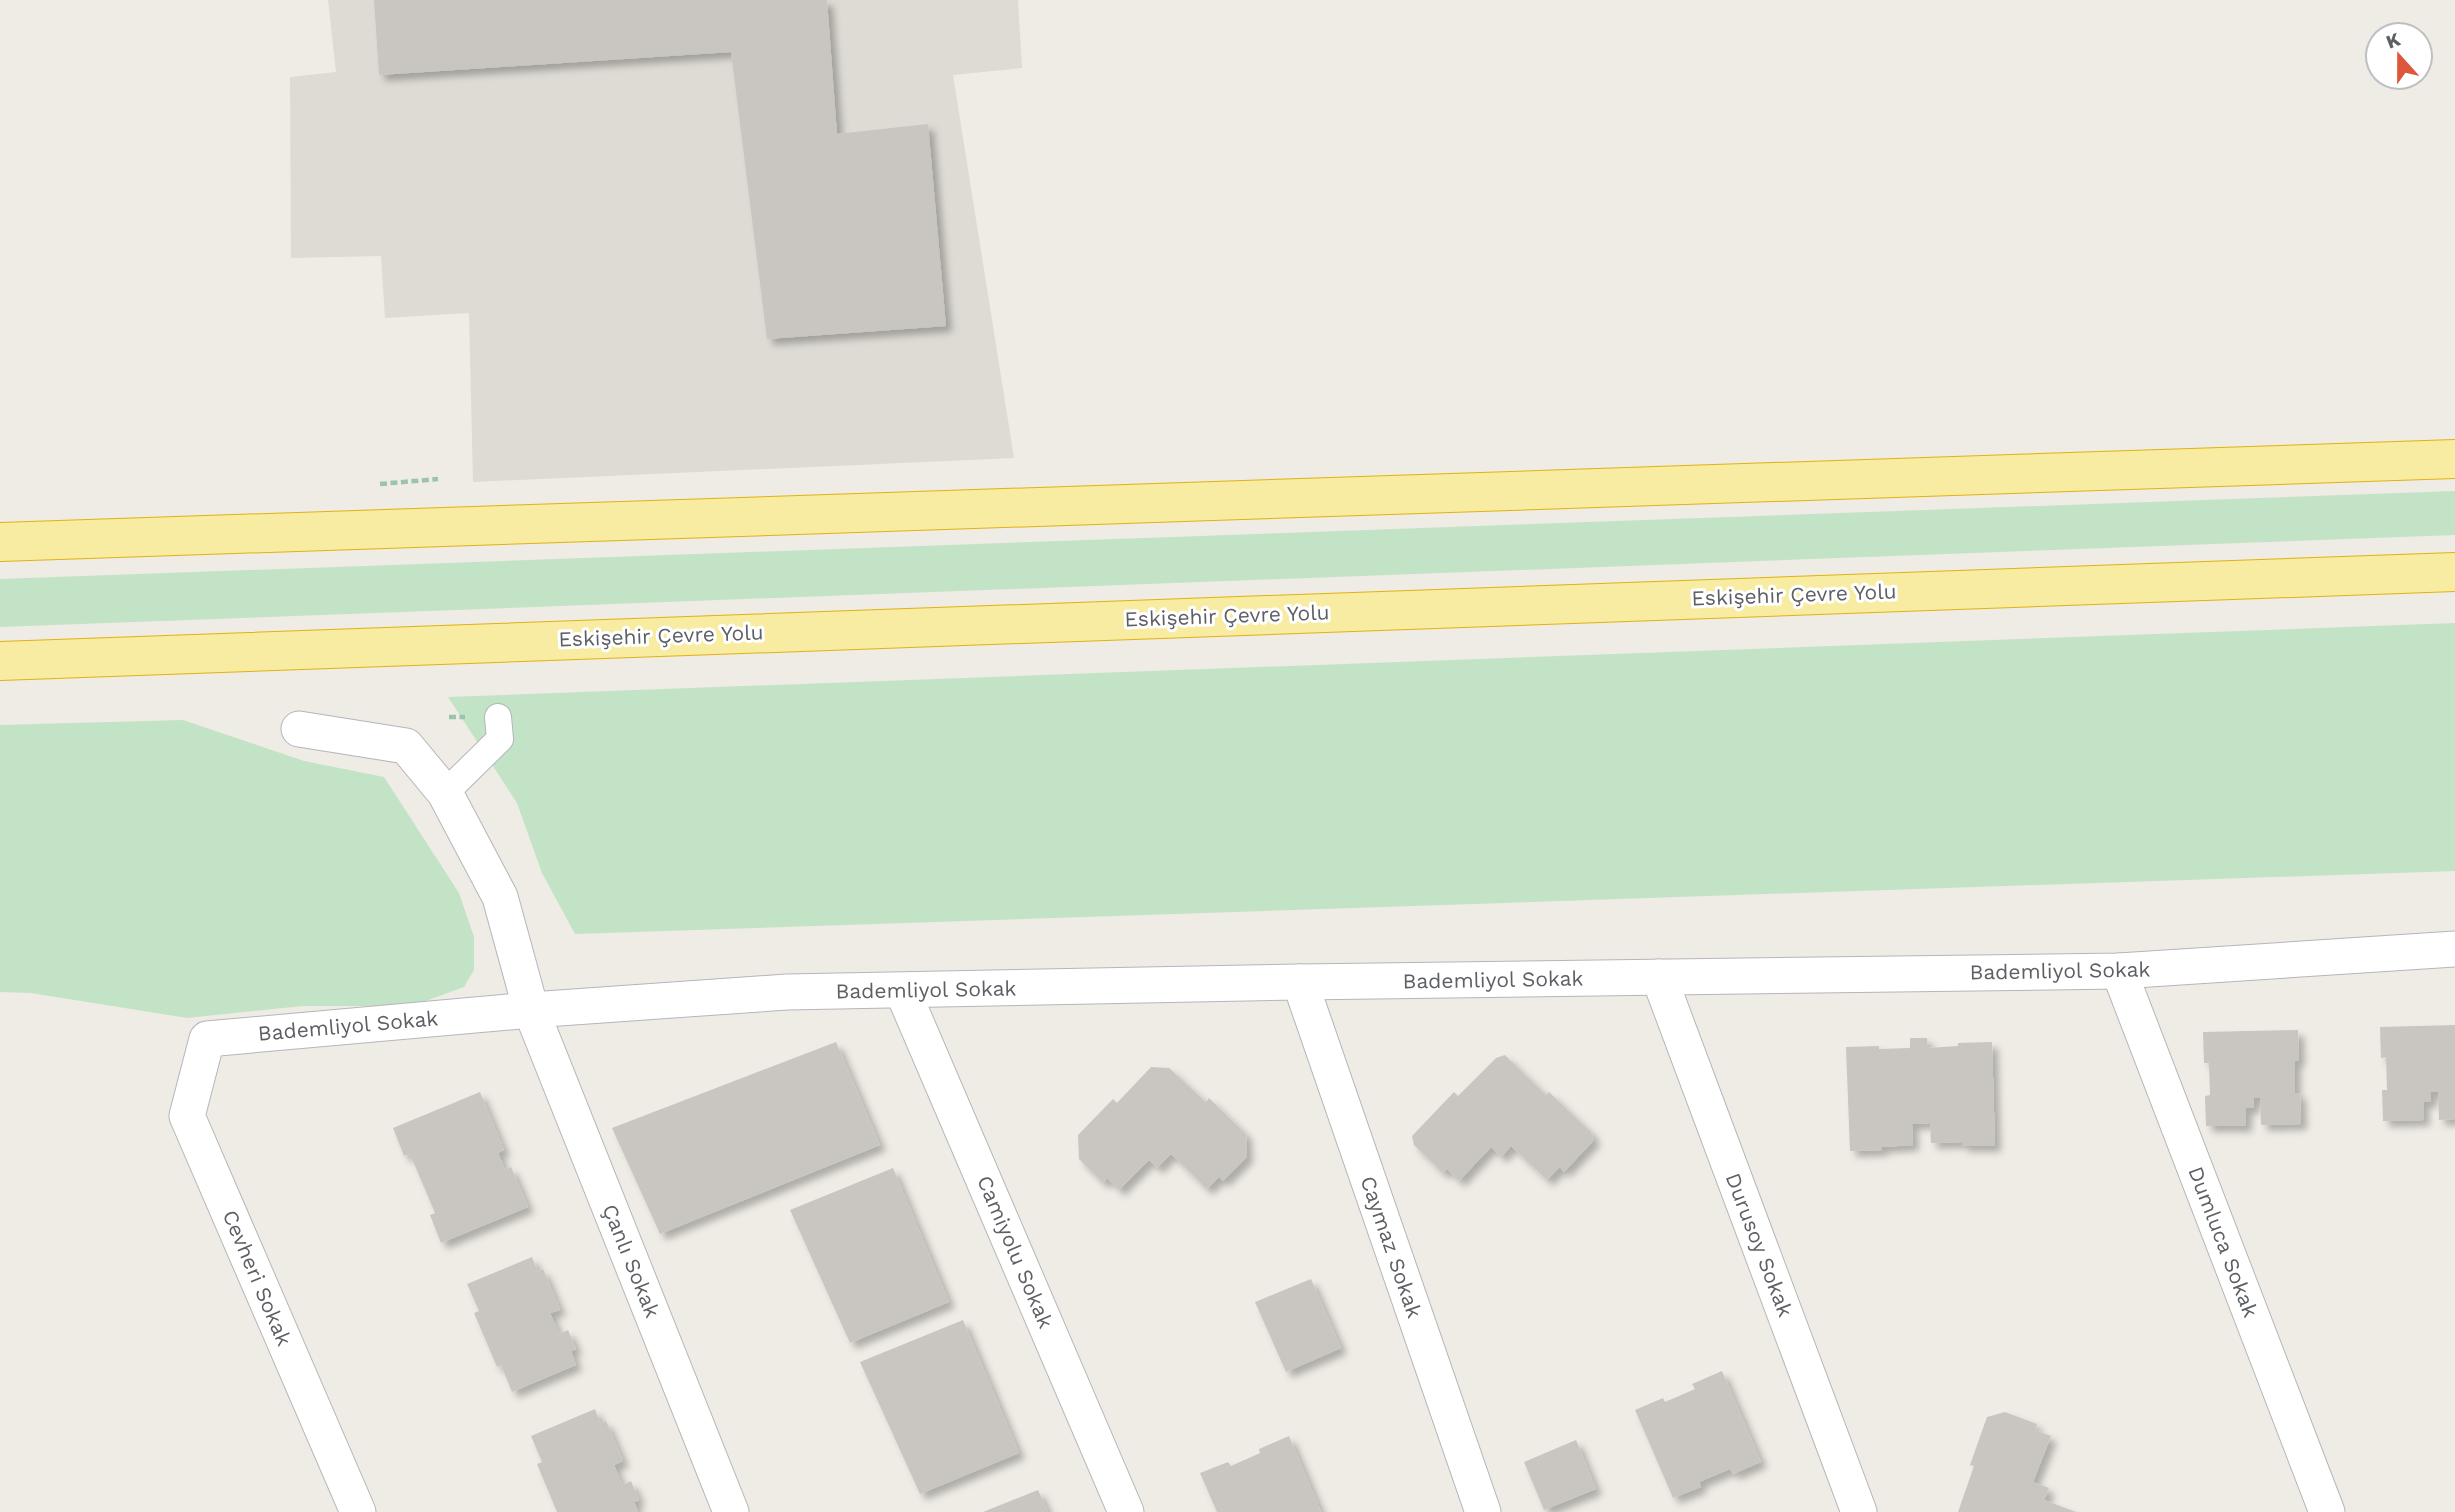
<svg xmlns="http://www.w3.org/2000/svg" width="2455" height="1512" font-family="'Work Sans',sans-serif">
  <style>
    .education { fill: #dddbd3 }
    .green { fill: #c3e3c6 }
    .building { fill: #c9c6c2; filter: url(#shadow) }
    .lines { fill: none; stroke-linecap: round; stroke-linejoin: round }
    .pedestrian-casing { stroke: #b5b6ba; stroke-width: 28 }
    .minor-casing { stroke: #b5b6ba; stroke-width: 37 }
    .trunk-casing { stroke: #e1b211; stroke-width: 40 }
    .path { stroke: #9cc4ab; stroke-width: 4.5; stroke-dasharray: 7 3.5; stroke-linecap: butt }
    .pedestrian { stroke: #fff; stroke-width: 26 }
    .minor { stroke: #fff; stroke-width: 35 }
    .trunk { stroke: #f7eca1; stroke-width: 38 }
    .labels { text-anchor: middle; stroke-width: 6; stroke-linejoin: round; paint-order: stroke }
    .street-label { font-size: 21px; fill: #5c5f64; stroke: #fff }
  </style>
  <defs>
    <filter id="shadow"><feDropShadow dx="6" dy="6" stdDeviation="3.5" flood-color="#0004"/></filter>
  </defs>
  <rect width="100%" height="100%" fill="#eeece4"/>
  <!-- education -->
  <path class="education" d="M328,0h690l4,68 -69,7 61,383 -541,24 -4,-169 -84,5 -4,-62 -90,2 -1,-181 46,-5z"/>
  <!-- green -->
  <g class="green">
    <path d="M2455,491v44l-2455,92v-48z"/>
    <path d="M2455,623v248l-1880,63 -33,-61 -25,-70 -69,-106z"/>
    <path d="M183,720l121,41 80,16 75,116 15,44v33l-10,17 -52,19h-109l-116,12 -156,-25 -31,-1v-267z"/>
  </g>
  <!-- building -->
  <g class="building">
    <path d="M374,0h453l10,134 91,-10 18,202 -179,13 -36,-287 -352,23z"/>
    <path d="M2455,1025v94l-16,1 -1,-28h-7v10h-8l1,18 -41,1 -1,-31h5l-1,-33 -5,1 -1,-31z"/>
    <path d="M2298,1030l1,30 -4,1v32h5l1,31 -40,1 -1,-27h-6v10h-8v18h-40l-1,-30 5,-1 -1,-32h-5l-1,-31z"/>
    <path d="M1910,1038h17l1,10 30,-2v-3l34,-1 3,104h-33v-4l-31,1 -1,-20 -18,1 1,21 -31,2v3l-32,1 -4,-104 33,-1v3l31,-1z"/>
    <path d="M836,1042l44,103 -220,89 -48,-106z"/>
    <path d="M1505,1055l41,40 3,-3 42,40 3,8 -30,32 -4,-5 -13,13 -36,-34 -10,11 -10,-10 -32,34 -12,-12 -4,4 -29,-28 -2,-9 42,-44 4,4 38,-38z"/>
    <path d="M1151,1067l18,1 37,34 3,-4 37,36 1,23 -24,24 -4,-4 -12,12 -36,-35 -14,14 -8,-8 -30,30 -12,-12 -4,5 -24,-24 -1,-24 35,-36 4,4z"/>
    <path d="M480,1092l24,58 -6,3 7,17 6,-3 17,40 -87,36 -11,-28 5,-2 -25,-59 -6,2 -11,-28z"/>
    <path d="M893,1168l56,134 -99,41 -60,-133z"/>
    <path d="M532,1257l6,15 5,-3 17,41 -10,3 9,21 9,-4 8,19 -5,2 5,14 -64,27 -11,-27 -4,2 -23,-54 5,-2 -12,-27z"/>
    <path d="M1311,1279l30,69 -55,24 -31,-70z"/>
    <path d="M963,1320l56,133 -99,41 -60,-132z"/>
    <path d="M1722,1371l39,91 -28,12 -3,-5 -31,13 2,5 -28,11 -38,-88 28,-12 2,4 30,-13 -3,-5z"/>
    <path d="M595,1409l5,14 6,-2 17,40 -9,4 8,20 9,-4 8,19 -5,2 4,10h-81l-20,-48 5,-2 -11,-26z"/>
    <path d="M2005,1412l32,12 -2,6 16,6 -18,46 16,6 -5,12 32,12h-118l16,-46 -4,-1 17,-48z"/>
    <path d="M1289,1436l32,76h-104l-17,-39 28,-11 3,4 29,-13 -1,-4z"/>
    <path d="M1576,1440l20,49 -52,21 -20,-48z"/>
    <path d="M1038,1490l10,22h-65z"/>
  </g>
  <g class="lines">
    <!-- pedestrian casing -->
    <g class="pedestrian-casing">
      <path id="pedestrian" d="M445,793l55,-54 -2,-22"/>
    </g>
    <!-- minor casing -->
    <g class="minor-casing">
      <g id="minor">
        <path d="M299,729l107,17 39,47 55,104 31,113 256,-18 513,-10 819,-11 336,-22"/>
        <path d="M2119,971l208,541"/>
        <path d="M1659,977l200,535"/>
        <path d="M1300,982l183,530"/>
        <path d="M903,992l223,520"/>
        <path d="M358,1512l-171,-396 20,-77 324,-29 200,502"/>
      </g>
    </g>
    <!-- trunk casing -->
    <g class="trunk-casing">
      <g id="trunk">
        <path d="M0,542l2455,-83"/>
        <path d="M0,661l2455,-89"/>
      </g>
    </g>
    <!-- path -->
    <g class="path">
      <path d="M380,484l58,-5"/>
      <path d="M449,717h16"/>
    </g>
    <!-- pedestrian -->
    <use href="#pedestrian" class="pedestrian"/>
    <!-- minor -->
    <use href="#minor" class="minor"/>
    <!-- trunk -->
    <use href="#trunk" class="trunk"/>
  </g>
  <g class="labels">
    <!-- street labels -->
    <g class="street-label">
      <text transform="translate(1794 595) rotate(-2)" y="7">Eskişehir Çevre Yolu</text>
      <text transform="translate(1227 616) rotate(-2)" y="7">Eskişehir Çevre Yolu</text>
      <text transform="translate(661 636) rotate(-2)" y="7">Eskişehir Çevre Yolu</text>
      <text transform="translate(2060 971) rotate(-1)" y="7">Bademliyol Sokak</text>
      <text transform="translate(1493 980) rotate(-1)" y="7">Bademliyol Sokak</text>
      <text transform="translate(926 990) rotate(-1)" y="7">Bademliyol Sokak</text>
      <text transform="translate(348 1026) rotate(-5)" y="7">Bademliyol Sokak</text>
      <text transform="translate(2223 1242) rotate(69)" y="7">Dumluca Sokak</text>
      <text transform="translate(1759 1245) rotate(69)" y="7">Durusoy Sokak</text>
      <text transform="translate(1391 1247) rotate(71)" y="7">Caymaz Sokak</text>
      <text transform="translate(1015 1252) rotate(67)" y="7">Camiyolu Sokak</text>
      <text transform="translate(631 1261) rotate(68)" y="7">Çanlı Sokak</text>
      <text transform="translate(257 1278) rotate(67)" y="7">Cevheri Sokak</text>
    </g>
  </g>
  <!-- north arrow -->
  <g transform="translate(2399 56) rotate(339)"><circle r="33" fill="#ffffff" stroke="#bebfc1" stroke-width="2"/>
  <path d="M0-5L12 26L0 18L-12 26Z" fill="#dc573c"/>
  <text y="-10" font-size="19" font-weight="bold" text-anchor="middle" fill="#5c5f64">K</text>
  </g>
</svg>
